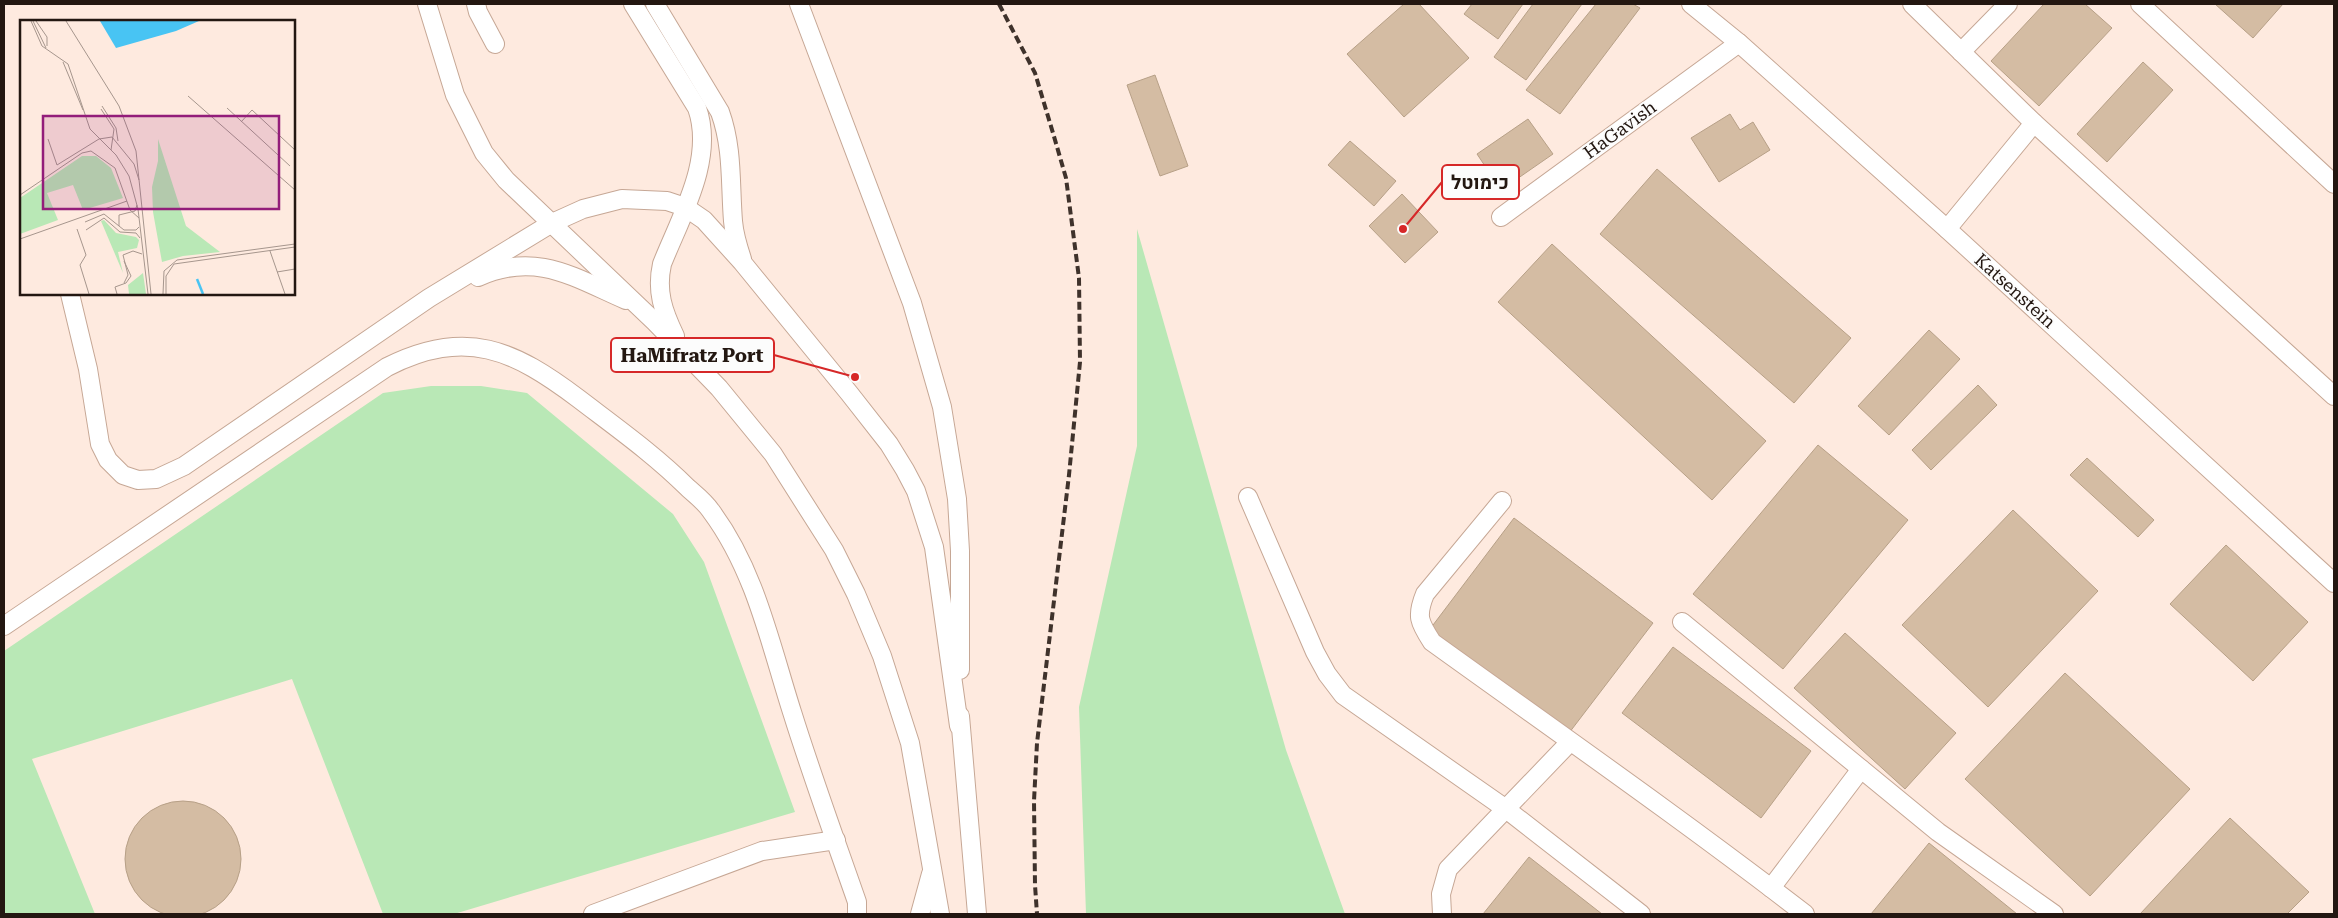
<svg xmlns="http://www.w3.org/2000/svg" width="2338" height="918" font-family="'Roboto Serif',Heebo,serif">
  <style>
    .green { fill: #b9e8b6 }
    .building { fill: #d4bca3; stroke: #b7a087 }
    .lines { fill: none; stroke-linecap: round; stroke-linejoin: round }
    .minor-casing { stroke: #c6a795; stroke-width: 20 }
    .minor { stroke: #fff; stroke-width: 18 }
    .rail { stroke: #3f322b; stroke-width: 4; stroke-dasharray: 8 4; stroke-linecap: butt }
    .labels { text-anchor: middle; stroke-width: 4; stroke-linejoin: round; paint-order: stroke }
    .street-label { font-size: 18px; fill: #231711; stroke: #fcfcfc }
    .inset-river { fill: none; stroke: #48c4f3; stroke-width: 2.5 }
    .inset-road { fill: none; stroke: #a6968d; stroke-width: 1 }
    .view { fill: #931d7a; fill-opacity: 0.15; stroke: #931d7a; stroke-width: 2.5 }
    .inset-edge { fill: none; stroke: #231711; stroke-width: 2.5 }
    .leader { fill: none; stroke: #d62828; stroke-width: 2 }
    .callout-dot { fill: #d62828; stroke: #fcfcfc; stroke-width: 2 }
    .callout { fill: #fcfcfc; stroke: #d62828; stroke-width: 2 }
    .callout-label { font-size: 19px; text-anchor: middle; font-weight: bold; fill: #231711 }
  </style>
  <rect width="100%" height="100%" fill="#feeadf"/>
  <!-- green -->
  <g class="green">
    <path d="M1137,229l149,521 59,164h-259l-7,-207 58,-261z"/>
    <path d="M431,386h50l46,7 146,121 31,48 91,250 -341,102h-71l-91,-235 -260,80 63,155h-91v-263l379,-258z"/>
  </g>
  <!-- building -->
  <g class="building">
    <path d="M1404,4h15l50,54 -65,59 -57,-63z"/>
    <path d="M1472,4h51l-25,35 -34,-25z"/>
    <path d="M1533,4h49l-56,76 -32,-23z"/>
    <path d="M1596,4h37l7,4 -80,106 -34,-24z"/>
    <path d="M2044,4h41l27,24 -73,78 -48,-45z"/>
    <path d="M2215,4h68l-30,34z"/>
    <path d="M2143,62l30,28 -66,72 -30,-28z"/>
    <path d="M1155,75l33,91 -28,10 -33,-91z"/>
    <path d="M1730,114l10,16 13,-8 17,28 -51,32 -28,-44z"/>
    <path d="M1528,119l25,35 -52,36 -24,-36z"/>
    <path d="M1350,141l46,40 -22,25 -46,-41z"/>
    <path d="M1657,169l194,169 -57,65 -194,-169z"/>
    <path d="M1402,194l36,38 -33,31 -36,-37z"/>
    <path d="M1552,244l214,197 -54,59 -214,-198z"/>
    <path d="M1929,330l31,29 -71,76 -31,-29z"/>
    <path d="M1978,385l19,20 -66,65 -19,-20z"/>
    <path d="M1818,445l90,75 -125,149 -90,-75z"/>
    <path d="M2087,458l67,62 -16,17 -68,-62z"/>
    <path d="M2013,510l85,81 -110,116 -86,-82z"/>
    <path d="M1514,518l139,105 -84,110 -139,-104z"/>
    <path d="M2226,545l82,77 -55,59 -83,-77z"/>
    <path d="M1845,633l111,100 -51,56 -111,-101z"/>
    <path d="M1673,647l138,104 -50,67 -139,-105z"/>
    <path d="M2065,673l125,116 -100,107 -125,-117z"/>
    <circle cx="183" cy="859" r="58"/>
    <path d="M2230,818l79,74 -22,22h-147z"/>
    <path d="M1929,843l88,71h-146z"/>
    <path d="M1529,857l73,57h-119z"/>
  </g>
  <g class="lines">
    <!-- minor casing -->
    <g class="minor-casing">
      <g id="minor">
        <path d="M427,4l28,91 29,58 22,27 149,142 64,66 54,66 61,96 22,44 26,62 28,87 30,171"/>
        <path d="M476,4l2,8 17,32"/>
        <path d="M633,4l64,104c18,51 -16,108 -35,156 -6,27 1,47 13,72"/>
        <path d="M655,4l65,108c13,36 10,71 13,109 1,12 5,26 9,38"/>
        <path d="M799,4l113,299 30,104 15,92 3,52v119"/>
        <path d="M1691,4l48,39 208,186 387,354"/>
        <path d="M1912,4l122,119 300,273"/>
        <path d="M2140,4l194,180"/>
        <path d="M1961,52l47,-48"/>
        <path d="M1501,217l238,-174"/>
        <path d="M1947,229l87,-106"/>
        <path d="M478,277c58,-26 95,0 148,23"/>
        <path d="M70,294l18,75 12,75 8,16 15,15 15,5 18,-1 28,-13 245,-168 123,-75 31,-14 39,-10 45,2 18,6 19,13 38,42 107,131 40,51 16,26 11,21 18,56 25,179"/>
        <path d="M1248,497l67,155 12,22 16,21 163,114 135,105"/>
        <path d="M1502,501l-77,93c-9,22 -6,28 7,48 125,90 251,178 373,272"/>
        <path d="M1682,622l256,210 116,82"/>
        <path d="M4,626l383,-259c79,-40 127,-17 192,32 38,29 76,56 109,89 8,7 17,14 23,23 44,59 59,132 81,201 20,64 43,127 65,190v12"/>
        <path d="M960,716l17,198"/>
        <path d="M1771,888l90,-119"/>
        <path d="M593,914l169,-63 74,-11"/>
        <path d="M920,914l11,-40"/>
        <path d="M1442,914l-1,-20 7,-25 122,-127"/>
      </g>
    </g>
    <!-- minor -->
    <use href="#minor" class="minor"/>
    <!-- rail -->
    <path class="rail" d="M999,4l36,69 18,60 13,45 13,100 1,84 -11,113 -32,268 -3,58 1,84 2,29"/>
  </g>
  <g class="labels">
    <!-- street labels -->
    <g class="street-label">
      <text transform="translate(1620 130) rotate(-36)" y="6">HaGavish</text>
      <text transform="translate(2015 291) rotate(42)" y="6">Katsenstein</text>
    </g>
  </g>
  <!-- overview -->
  <g transform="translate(20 20)">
    <rect width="275" height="275" fill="#feeadf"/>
    <path d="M138,119l28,87 34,26 -37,4 -21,6 -9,-50 -1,-25 6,-26zM62,136h14l15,12 12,30 -40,12 -10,-25 -26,8 11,27 -38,14v-36zM84,200l12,13 20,4 3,3 -2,8 -19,4 5,21 -22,-52zM123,253l3,21h-17l-1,-9z" fill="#b9e8b6"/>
    <path d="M80,1h99l-23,10 -60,17z" fill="#48c4f3"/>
    <path class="inset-river" d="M177,259l6,15"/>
    <path class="inset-road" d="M11,1l11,25 26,18 22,65 26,26 13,21 9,33 10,85M13,1l13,27M16,1l11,16v9M46,1l53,85 17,45 15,143M43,42l20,48M168,76l107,94M82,86l14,22 2,13M207,88l63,58M81,89l13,20 -3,21M221,102l11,-12 43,40M28,119l9,26 42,-26 13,-2 22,27 5,16M0,175l62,-42 9,-2 24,17 15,42 9,8M65,202l19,-8 20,16h12l3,-3M99,206v-11l16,-4 2,-6M57,209l9,26 -6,10 9,29M66,210l18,-12 16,14 16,1 4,5M0,219l107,-38M250,231l15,43M257,252l18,-3M104,263l4,-8 -5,-20 10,-4 9,3M97,274l-2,-7 11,-4 5,-7 -7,-15M143,274l1,-23 13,-11 118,-16M146,274v-18l8,-12 121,-17"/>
    <path class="view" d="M23,96h236v93h-236z"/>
    <rect width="275" height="275" class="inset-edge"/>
  </g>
  <!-- callouts -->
  <path class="leader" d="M1403 229L1442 182M855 377L774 355"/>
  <g class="callout-dot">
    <circle cx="1403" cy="229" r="5"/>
    <circle cx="855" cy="377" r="5"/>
  </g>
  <g class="callout">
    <rect x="1442" y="165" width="77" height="34" rx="5"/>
    <rect x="611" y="338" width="163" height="34" rx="5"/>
  </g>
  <g class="callout-label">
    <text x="1480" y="189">כימוטל</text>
    <text x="692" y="362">HaMifratz Port</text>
  </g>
  <!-- border -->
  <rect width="2338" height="918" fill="none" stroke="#231711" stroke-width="10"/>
</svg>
